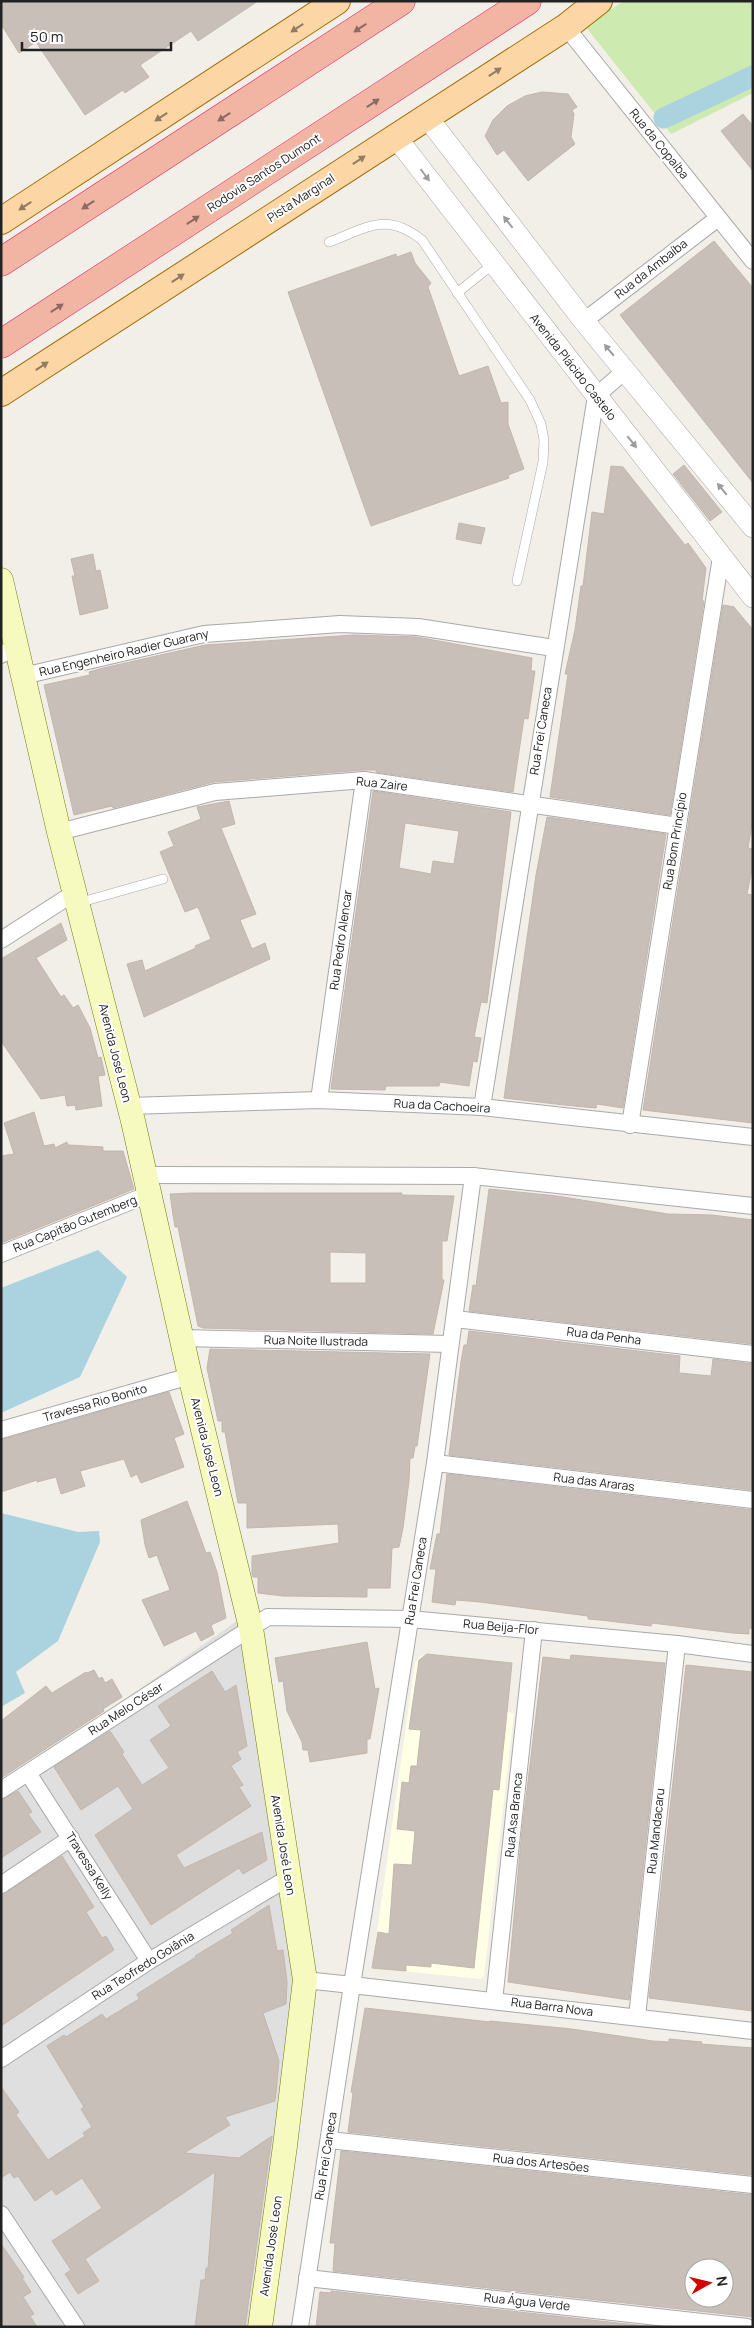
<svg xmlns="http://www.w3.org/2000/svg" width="754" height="2328" font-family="Manrope,sans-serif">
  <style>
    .residential { fill: #e0dfdf }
    .education { fill: #ffffe5 }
    .grass { fill: #cdebb0 }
    .water { fill: #aad3df }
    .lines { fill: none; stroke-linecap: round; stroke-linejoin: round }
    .canal { stroke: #aad3df; stroke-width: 21 }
    .building { fill: #c7bfb8; stroke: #c4b6ab; fill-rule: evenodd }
    .service-casing { stroke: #a9a9a9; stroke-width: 10 }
    .minor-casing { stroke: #a9a9a9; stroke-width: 18 }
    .tertiary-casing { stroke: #a9a9a9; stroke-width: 22 }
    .secondary-casing { stroke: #707d05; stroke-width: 25 }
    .primary-casing { stroke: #a06b00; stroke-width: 28 }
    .trunk-casing { stroke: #dc2a67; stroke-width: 29 }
    .service { stroke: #fff; stroke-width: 9 }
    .minor { stroke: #fff; stroke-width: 16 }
    .tertiary { stroke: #fff; stroke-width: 21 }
    .secondary { stroke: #f7fabf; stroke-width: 24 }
    .primary { stroke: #fcd6a4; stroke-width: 26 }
    .trunk { stroke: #f2b4a3; stroke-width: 28 }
    .oneway { fill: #8f7c63 }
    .oneway2 { fill: #8a6b62 }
    .oneway3 { fill: #9c9c9c }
    .labels { text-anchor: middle; stroke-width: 4; stroke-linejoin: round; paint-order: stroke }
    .street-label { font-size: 12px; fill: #222; stroke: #fff }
  </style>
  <rect width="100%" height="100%" fill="#f2efe9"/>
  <!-- residential -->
  <path class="residential" d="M244,1616l61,363 -48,348h-256v-541z"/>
  <!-- education -->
  <path class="education" d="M429,1654l83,9 -6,49 8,1 -30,263 -3,3 -109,-11 43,-306 6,-6z"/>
  <!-- grass -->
  <path class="grass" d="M624,1h129v92l-82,41 -86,-108z"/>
  <!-- water -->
  <g class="water">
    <path d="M98,1250l29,27 -47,100 -79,36v-125z"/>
    <path d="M1,1513l77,19 21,-1 1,11 -42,99 -42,31 9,21 -24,14z"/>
  </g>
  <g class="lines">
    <!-- canal -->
    <path class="canal" d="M664,118l89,-42"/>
  </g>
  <!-- building -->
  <g class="building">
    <path d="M1,1h257l-60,40 -7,-10 -51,34 9,12 -24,16 -2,-3 -38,25 -49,-73 -17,11 -18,-29z"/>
    <path d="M542,92l26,2 9,13 -5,3 2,4 -3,23 4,7 -47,37 -24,-31 -7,5 -12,-19 8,-16 14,-14 18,-10z"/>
    <path d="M743,114l10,12v45l-32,-40z"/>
    <path d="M714,241l39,47v195l-133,-168z"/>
    <path d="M411,252l4,11 16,20 -3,4 31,89 29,-10 13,37 7,-1v22l16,45 -16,6 1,3 -138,48 -83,-234 108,-38 1,3z"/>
    <path d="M684,465l38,47 -12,9 -37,-47z"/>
    <path d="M611,466l12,1 62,78 3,-2 18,25 -4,33h2l-34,214 -120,-18 18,-123h-3l10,-44 6,-44h2l9,-74 12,2z"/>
    <path d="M459,523l26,5 -4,16 -25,-5z"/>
    <path d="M93,554l3,17 4,-1 8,38 -28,7 -8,-39h3l-4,-17z"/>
    <path d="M723,605l11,2 19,23v188l-5,30 5,1v15l-6,30 6,1v228l-110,-13z"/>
    <path d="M354,635l63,2 115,21 -1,13h4l-7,48 -4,-1 -11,74 -137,-20v-2h-13l-149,12 -101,26 -1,-2 -38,9 -30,-130 46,-10 -1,-3 10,-3 106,-24z"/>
    <path d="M373,791l138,21 -24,191 -6,-1 -7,35 7,1 -4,24 -4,-1 -4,25 -29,-4 -1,4h-53l-1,4 -54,-1zM405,823l54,8 -5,33 -21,-3 -2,13 -32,-6z"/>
    <path d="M229,801l6,23 -14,4 35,86 -16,6 12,29 13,-6 5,16 -126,58 -17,-53 15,-4 3,11 51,-23 -1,-2 16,-7 -13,-32 -13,5 -25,-60 14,-6 -6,-14 33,-13 -4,-12z"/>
    <path d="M547,817l119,17 -43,274 -26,-4 -1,4 -32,-3 -60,-7 32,-223z"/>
    <path d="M61,923l6,17 -31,18 25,39 3,-2 9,13 5,-3 12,23 8,30 3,-1 4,18 -7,1 4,30 -26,4 -1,-5 -8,1 -2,-11 -24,4 -40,-58v-82z"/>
    <path d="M34,1112l10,34 10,-2 1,4 12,-6 1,3 35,2v4h20l11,38 -133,54v-87l13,-2 -10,-31z"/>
    <path d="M489,1189l68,7 111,18 44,1 41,5v124l-284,-33 4,-26 3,1z"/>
    <path d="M191,1193h211l-1,2 53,1 -7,45h-5v39h2l-11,54 -230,-6 -5,-2 -20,-99h-3l-2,-12 -3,-21zM330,1252l36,1v30h-36z"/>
    <path d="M469,1331l211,25 -1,17 32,3 2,-17 40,5v126l-304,-35 12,-93 3,-17h3z"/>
    <path d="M210,1349l220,5 -13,92h-2l-2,12h-3l-1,23 -6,47 -4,19 -7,1 -2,40h-23v9l-84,-1 -25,-3v-16h-5l-1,-3v-18l87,-13 -1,-19 -91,4v-25h-9l-13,-71h-3v-11h-4l-11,-53z"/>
    <path d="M169,1392l15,42 -10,4 10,29 -43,16 -4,-9 -6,3 -7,-18 -44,12 5,15 -24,8 -5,-17 -19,5v-2l-36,12v-52z"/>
    <path d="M447,1474l306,36v119l-4,-1v6l-16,-1 -81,-10 -1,3 -51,-6 -12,-1v-3l-108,-14 -24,-2 -1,5 -23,-3 4,-33h-6l7,-35h3z"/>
    <path d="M187,1501l19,52 4,-1 7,20 9,46 -15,7 3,9 -13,7 -5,-10 -32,15 -22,-46 28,-10 -13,-35 -8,3 -4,-13 -4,-25z"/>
    <path d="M367,1642l8,47 4,-1 -9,51h-3v14l-57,9 -2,-12h-5l-1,-8 -15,-31 -4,-30 -4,1 -4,-24z"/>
    <path d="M427,1654l85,9 -13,127 -6,-1 -19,179 -43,-5v4l-25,-2v6l-34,-3 6,-36 11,2 5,-70 18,1 3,-34 -18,-2 5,-47 7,1 2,-17h6l4,-36 -12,-1 10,-69z"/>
    <path d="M571,1655l94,8 -36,337 -121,-18 14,-151 21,-174 27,3z"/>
    <path d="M686,1665l67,7v339l-104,-13z"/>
    <path d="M94,1670l5,9 3,-2 3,6 7,-4 10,18 -19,12 1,2 -103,67v-57l45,-35 6,7 34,-21 1,1z"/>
    <path d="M212,1671l13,21 11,-7 11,61 -10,6 4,7 -10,7 12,19 -4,2 12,19 -75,49 8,13 78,-36 5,28 -24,14 -4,-6 -88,57 -56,-90 38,-26 -15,-23 -37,24 -27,-43 56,-36 14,21 -2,2 20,31 27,-17 -19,-28 21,-14 -13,-20z"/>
    <path d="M18,1791l14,21 -4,2 13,18 -40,26v-58z"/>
    <path d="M62,1856l32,51 -8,5 16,26 4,-2 8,14 -113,76v-130z"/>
    <path d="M269,1905l8,46 6,-1 4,32 -1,22 -23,9 16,48 -4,40 -50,16 5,8 -46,28 55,5 33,-22 -27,191h-50l6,-47h4l1,-12h2l7,-96 -130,87 14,22 -21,13 -13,-20 6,-4 -19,-29 50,-33 -20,-30 -26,17 -4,-6 -17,12 -17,-25 -4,2 -4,-6 -9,6v-91l18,25 -3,3 32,45 37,-24 -2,-3 9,-6 -11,-18 3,-2 -37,-61 17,-11 2,2 36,-23 4,5 33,-20 -2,-5 59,-37 -1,-1 38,-23 -2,-3z"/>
    <path d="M365,2008l125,14v-1l82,8 81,12 16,1v-3l33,3 -1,2 52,4v127l-405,-43 5,-39 -2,-1z"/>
    <path d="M341,2151l412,44v122l-420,-46 2,-28h-5zM694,2268h30v30h-30z"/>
    <path d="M1,2244l23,33 -2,1 9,14 -8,5 11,17 -4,2 7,11h-36z"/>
    <path d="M331,2291l323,36h-338l4,-35 11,1z"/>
  </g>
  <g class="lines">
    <!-- service casing -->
    <g class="service-casing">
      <g id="service">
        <path d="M329,242c38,-14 57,-31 93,-2l108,160 11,24 3,16 -1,22 -26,119"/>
        <path d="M457,293l36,-29"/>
        <path d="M78,903l85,-24"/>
      </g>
    </g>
    <!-- minor casing -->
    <g class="minor-casing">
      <g id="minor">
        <path d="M566,27l187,234"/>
        <path d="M584,321l134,-103"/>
        <path d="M1,655l15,-9"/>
        <path d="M23,676l181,-42 136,-10 78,3 136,21"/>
        <path d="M59,832l156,-40 149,-12 314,46"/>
        <path d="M1,940l73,-47"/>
        <path d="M319,1100l45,-320"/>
        <path d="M129,1106l190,-6 163,7 271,30"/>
        <path d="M482,1107l114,-711 30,-26"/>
        <path d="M630,1125l91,-568"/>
        <path d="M145,1175l328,1 280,30"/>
        <path d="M1,1254l148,-60"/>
        <path d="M455,1319l298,35"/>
        <path d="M182,1338l268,6"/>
        <path d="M1,1430l189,-54"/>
        <path d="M435,1463l318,37"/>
        <path d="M28,1773l121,188"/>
        <path d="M1,1790l267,-173 142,2 267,25 76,10"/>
        <path d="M1,1885l70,-47"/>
        <path d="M305,1980l47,5 83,-522 38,-287"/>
        <path d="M494,2001l40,-371"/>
        <path d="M637,2017l40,-373"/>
        <path d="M1,2059l148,-98 139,-83"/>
        <path d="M329,2140l424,45"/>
        <path d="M1,2214l75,113"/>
        <path d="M307,2278l440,49"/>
        <path d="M300,2327l52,-342 401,46"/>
      </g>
    </g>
    <!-- tertiary casing -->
    <g class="tertiary-casing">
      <g id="tertiary">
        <path d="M427,117l157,204 169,206"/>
        <path d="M395,136l358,461"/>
      </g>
    </g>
    <!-- secondary casing -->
    <g class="secondary-casing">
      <path id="secondary" d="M1,580l58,252 74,289 57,255 61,252 54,352 -20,166 -25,181"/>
    </g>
    <!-- primary casing -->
    <g class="primary-casing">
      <g id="primary">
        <path d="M1,221l336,-220"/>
        <path d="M1,393l565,-366 33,-26"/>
      </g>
    </g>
    <!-- trunk casing -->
    <g class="trunk-casing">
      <g id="trunk">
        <path d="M1,262l400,-261"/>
        <path d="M1,344l526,-343"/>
      </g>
    </g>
    <!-- service -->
    <use href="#service" class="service"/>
    <!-- minor -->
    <use href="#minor" class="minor"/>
    <!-- tertiary -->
    <use href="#tertiary" class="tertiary"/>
    <!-- secondary -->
    <use href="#secondary" class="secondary"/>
    <!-- primary -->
    <use href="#primary" class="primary"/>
    <!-- trunk -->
    <use href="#trunk" class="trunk"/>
  </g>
  <!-- one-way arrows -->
  <defs><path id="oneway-solid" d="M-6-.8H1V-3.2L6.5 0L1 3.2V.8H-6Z" transform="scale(1.25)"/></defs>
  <g class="oneway">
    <use href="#oneway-solid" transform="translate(297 28) rotate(147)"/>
    <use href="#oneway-solid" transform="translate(495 72) rotate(-33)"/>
    <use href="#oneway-solid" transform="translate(161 117) rotate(147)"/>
    <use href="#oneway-solid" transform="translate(359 160) rotate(-33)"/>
    <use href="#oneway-solid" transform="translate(25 206) rotate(147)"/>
    <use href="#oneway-solid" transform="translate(178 278) rotate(-33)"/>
    <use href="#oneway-solid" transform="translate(42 366) rotate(-33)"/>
  </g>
  <g class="oneway2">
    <use href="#oneway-solid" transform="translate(360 28) rotate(147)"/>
    <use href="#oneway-solid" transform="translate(373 103) rotate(-33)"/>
    <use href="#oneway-solid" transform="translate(224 117) rotate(147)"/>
    <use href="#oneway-solid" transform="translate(88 205) rotate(147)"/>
    <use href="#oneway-solid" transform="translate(193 220) rotate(-33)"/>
    <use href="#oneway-solid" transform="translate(57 308) rotate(-33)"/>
  </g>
  <g class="oneway3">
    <use href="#oneway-solid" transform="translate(425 175) rotate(53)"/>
    <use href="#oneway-solid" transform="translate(508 222) rotate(-128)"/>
    <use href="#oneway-solid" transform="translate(609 350) rotate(-130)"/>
    <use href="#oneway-solid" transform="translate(632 442) rotate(52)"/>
    <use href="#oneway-solid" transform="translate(722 489) rotate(-129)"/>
  </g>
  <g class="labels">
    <!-- street labels -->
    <g class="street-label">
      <text transform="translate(659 144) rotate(51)" y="4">Rua da Copaíba</text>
      <text transform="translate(264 173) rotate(-33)" y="4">Rodovia Santos Dumont</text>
      <text transform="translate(301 198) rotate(-33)" y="4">Pista Marginal</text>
      <text transform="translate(651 269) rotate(-38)" y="4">Rua da Ambaíba</text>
      <text transform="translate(573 367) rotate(52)" y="4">Avenida Plácido Castelo</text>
      <text transform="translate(124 653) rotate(-13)" y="4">Rua Engenheiro Radier Guarany</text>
      <text transform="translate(541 731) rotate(-81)" y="4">Rua Frei Caneca</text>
      <text transform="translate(382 784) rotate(6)" y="4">Rua Zaire</text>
      <text transform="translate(675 841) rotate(-81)" y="4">Rua Bom Princípio</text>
      <text transform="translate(341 940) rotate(-82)" y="4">Rua Pedro Alencar</text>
      <text transform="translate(115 1053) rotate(76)" y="4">Avenida José Leon</text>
      <text transform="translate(442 1106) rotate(3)" y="4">Rua da Cachoeira</text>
      <text transform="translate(75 1224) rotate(-22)" y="4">Rua Capitão Gutemberg</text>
      <text transform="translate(604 1336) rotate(7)" y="4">Rua da Penha</text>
      <text transform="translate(316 1341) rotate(1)" y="4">Rua Noite Ilustrada</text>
      <text transform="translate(95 1403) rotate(-16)" y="4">Travessa Rio Bonito</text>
      <text transform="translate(207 1447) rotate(76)" y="4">Avenida José Leon</text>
      <text transform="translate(594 1482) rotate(7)" y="4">Rua das Araras</text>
      <text transform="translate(416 1581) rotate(-81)" y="4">Rua Frei Caneca</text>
      <text transform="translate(501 1627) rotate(5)" y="4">Rua Beija-Flor</text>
      <text transform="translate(126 1709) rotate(-33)" y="4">Rua Melo César</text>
      <text transform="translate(514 1815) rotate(-84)" y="4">Rua Asa Branca</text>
      <text transform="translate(656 1831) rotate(-84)" y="4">Rua Mandacaru</text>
      <text transform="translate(283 1845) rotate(81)" y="4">Avenida José Leon</text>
      <text transform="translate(89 1866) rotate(58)" y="4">Travessa Kelly</text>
      <text transform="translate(143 1966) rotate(-32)" y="4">Rua Teofredo Goiânia</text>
      <text transform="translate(552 2007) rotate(7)" y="4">Rua Barra Nova</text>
      <text transform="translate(326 2156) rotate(-81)" y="4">Rua Frei Caneca</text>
      <text transform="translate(541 2163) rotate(6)" y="4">Rua dos Artesões</text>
      <text transform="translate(271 2246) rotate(-82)" y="4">Avenida José Leon</text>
      <text transform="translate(527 2302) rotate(6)" y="4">Rua Água Verde</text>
    </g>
  </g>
  <!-- border -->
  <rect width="754" height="2328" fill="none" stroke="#222222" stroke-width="5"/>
  <!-- north arrow -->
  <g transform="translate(709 2283) rotate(82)"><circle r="24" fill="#ffffff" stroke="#a7a7a7"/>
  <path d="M0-4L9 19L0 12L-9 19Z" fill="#d40000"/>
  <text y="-8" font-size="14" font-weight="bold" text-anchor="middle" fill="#222222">N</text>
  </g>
  <!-- scale -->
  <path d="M22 42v8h149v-8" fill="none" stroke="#222222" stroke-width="2.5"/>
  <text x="30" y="42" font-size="15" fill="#222222" stroke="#ffffff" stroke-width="4" paint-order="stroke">50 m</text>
</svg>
